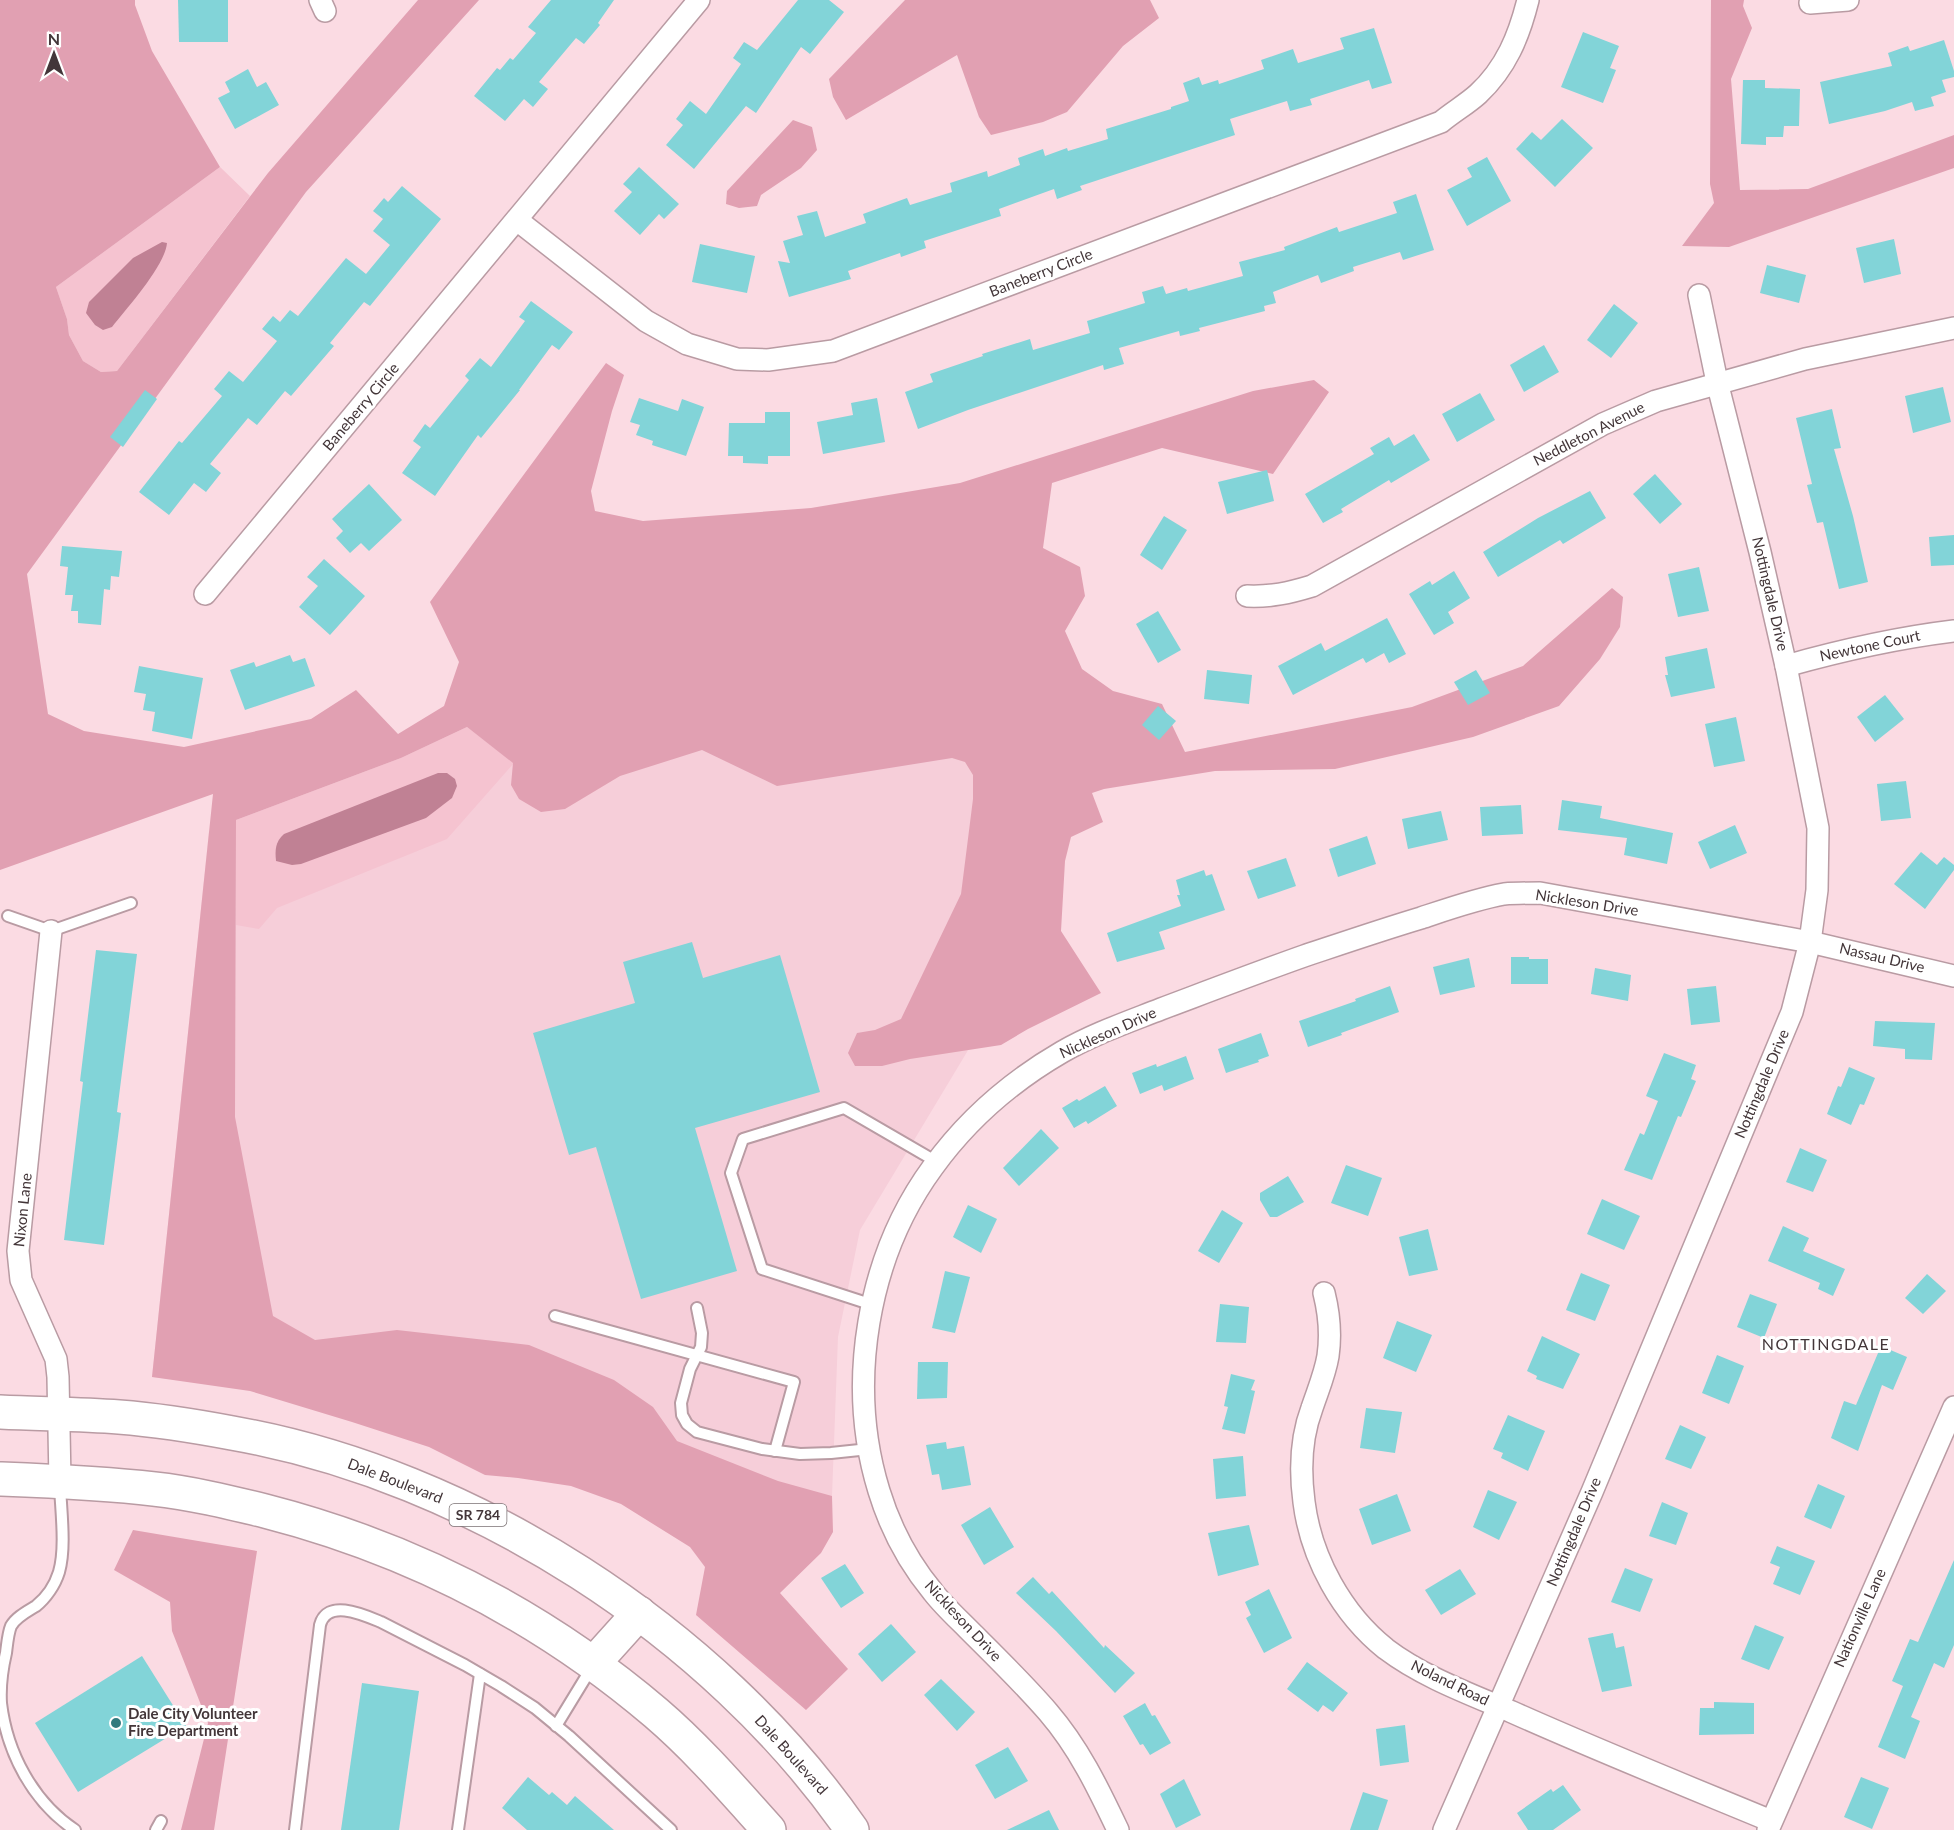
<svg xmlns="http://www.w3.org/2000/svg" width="1954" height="1830" font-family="Lato,sans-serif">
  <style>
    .built { fill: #f6ced9 }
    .green { fill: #f5c3d0 }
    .forest { fill: #e1a0b2 }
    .water { fill: #c08194 }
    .building { fill: #82d4d8 }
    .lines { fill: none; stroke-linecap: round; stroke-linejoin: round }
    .service-casing { stroke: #b99ba3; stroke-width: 14 }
    .minor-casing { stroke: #b99ba3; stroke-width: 24 }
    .primary-casing { stroke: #b99ba3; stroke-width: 36 }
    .service { stroke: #fff; stroke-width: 10 }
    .minor { stroke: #fff; stroke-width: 21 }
    .primary { stroke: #fff; stroke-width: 33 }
    .poi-dot { fill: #317a7e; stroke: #fff; stroke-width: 2 }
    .labels { text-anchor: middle; stroke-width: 6; stroke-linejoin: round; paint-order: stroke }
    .shield { fill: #fff; stroke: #7b7274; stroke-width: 1.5 }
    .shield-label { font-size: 14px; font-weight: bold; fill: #433639 }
    .street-label { font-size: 15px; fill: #433639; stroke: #fff }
    .poi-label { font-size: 15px; font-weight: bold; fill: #433639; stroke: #fff; text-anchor: start }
    .neighbourhood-label { font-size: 16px; letter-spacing: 1.5px; fill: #433639; stroke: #fff }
  </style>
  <rect width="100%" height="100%" fill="#fbdbe3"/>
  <!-- built -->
  <path class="built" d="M986,648l74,196 -93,208 -107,178 -22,107 -6,159 -80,37 -264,-119 -336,-37 57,-546z"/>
  <!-- green -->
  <g class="green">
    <path d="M220,167l30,29 -133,175 -16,1 -18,-11 -14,-26 -2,-16 -11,-32z"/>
    <path d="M467,727l47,36 -67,76 -170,69 -18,21 -23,-4v-105l165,-62z"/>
  </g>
  <!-- forest -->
  <g class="forest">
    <path d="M0,0h135v5l17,46 68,116 -164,120 11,32 2,16 14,26 18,11 16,-1 151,-198 150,-173h61l-173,192 -279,382 21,140 36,17 100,16 127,-28 45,-29 42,44 46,-28 15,-44 -29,-60 176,-239 18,12 -12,36 -21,80 4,20 48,10 168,-13 149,-25 293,-92 61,-11 15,12 -56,82 -111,-26 -110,35 -9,65 37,19 5,29 -20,35 17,38 31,22 49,13 23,48 227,-45 111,-41 89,-78 11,9 -3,30 -20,32 -41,47 -86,31 -138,32 -120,2 -111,18 -12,4 11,29 -32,15 -6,24 -4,70 40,62 -73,36 -27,16 -91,14 -28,7h-27l-7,-13 9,-20 18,-3 26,-11 60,-125 12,-95v-24l-8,-13 -13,-4 -175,28 -75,-36 -82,26 -55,33 -24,3 -22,-13 -8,-14 2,-22 -46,-36 -66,31 -165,62 -1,297 38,199 42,24 82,-10 132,15 85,35 39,27 24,34 101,40 54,15 1,36 -12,21 -41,40 68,76 -42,41 -110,-95 9,-48 -15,-20 -69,-43 -50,-18 -53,-8 -33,-3 -56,-28 -77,-25 -102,-31 -98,-14 61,-583 -213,76z"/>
    <path d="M905,0h245l9,18 -36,28 -56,66 -24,10 -52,13 -12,-18 -22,-62 -111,65 -13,-23 -4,-18z"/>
    <path d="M1711,0h33l-1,6 9,22 -21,51 9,111 68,-1 146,-54v33l-225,79 -47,-1 32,-43 -4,-19z"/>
    <path d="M793,120l19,7 5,23 -16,18 -40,27 -4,11 -18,2 -13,-4 1,-13z"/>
    <path d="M133,1530l124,21 -43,279h-33l27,-107 -36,-92 -2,-29 -56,-32z"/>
  </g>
  <!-- water -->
  <g class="water">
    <path d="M162,242l5,1c-2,23 -40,65 -55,84l-9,3 -8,-5 -9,-12 3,-11 44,-44z"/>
    <path d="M438,773h9l8,6 2,7 -5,12 -26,20 -125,46 -9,1 -16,-4c-1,-11 -1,-19 8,-27z"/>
  </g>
  <!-- building -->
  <g class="building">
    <path d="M178,0h50v42h-49z"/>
    <path d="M551,0h63l-16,23 2,2 -16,19 -8,-6 -37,44 9,7 -15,18 -9,-8 -19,22 -31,-25 23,-28 3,2 10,-12 3,2 23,-27 -8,-6z"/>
    <path d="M798,0h31l15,12 -34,42 -9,-7 -45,66 -10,-7 -52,63 -28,-24 17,-20 -7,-6 14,-18 16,13 35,-50 -8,-6 11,-16 13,8z"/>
    <path d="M1374,28l18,55 -20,6 -3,-9 -59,19 2,6 -22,6 -3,-10 -57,18 5,16 -155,51 2,4 -25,9 -3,-10 -55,20 2,7 -77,25 2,7 -25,9 -1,-4 -52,18 3,8 -62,18 -11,-36 12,2 -7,-22 20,-6 -6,-19 20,-5 8,26 41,-14 -3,-9 44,-16 3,7 42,-13 -2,-9 37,-12 1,6 32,-12 -2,-7 25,-9 2,7 22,-8 1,3 40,-12 -2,-10 65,-20v-2l18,-6 -6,-18 16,-6 3,8 16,-5 1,4 45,-15 -3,-9 32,-11 5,14 46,-14 -4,-11z"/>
    <path d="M1583,32l36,14 -9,22 6,2 -13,33 -42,-16z"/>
    <path d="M1944,40l10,31v6l-12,3 4,12 -15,5 3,9 -19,5 -3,-9 -27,9 -56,13 -9,-42 72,-16 -4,-13 20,-7 2,5z"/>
    <path d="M248,69l9,18 9,-5 13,23 -44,24 -17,-31 12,-6 -5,-10z"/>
    <path d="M1743,80h22v8l35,1 -1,37h-15l-1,11h-17v8l-25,-1z"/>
    <path d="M1562,119l31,29 -38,39 -39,-38 16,-17 9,8z"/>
    <path d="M1487,157l24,44 -44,25 -20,-36 25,-13 -5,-9z"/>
    <path d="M639,167l40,37 -15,15 -5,-5 -19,21 -26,-24 18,-19 -9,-8z"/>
    <path d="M402,186l39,33 -71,87 -6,-4 -34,41 4,3 -43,50 -6,-5 -28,34 -9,-7 -38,46 11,9 -15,19 -12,-9 -25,32 -30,-23 40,-51 3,2 40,-47 -8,-7 15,-18 14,11 34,-41 -15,-12 11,-13 7,6 10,-12 8,6 48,-58 20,16 24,-29 -17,-14 10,-12 -10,-8 11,-13 4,4z"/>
    <path d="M1416,194l18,56 -31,10 -3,-8 -47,15 1,4 -33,12 -3,-8 -45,17 3,11 -12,3 1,5 -66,17 1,3 -20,5 -1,-5 -60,17 5,16 -20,6 -1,-5 -135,45 -50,19 -13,-37 28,-10 -3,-8 53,-18 -1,-2 48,-15 3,11 57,-17 -3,-12 58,-18 -3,-11 21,-6 3,8 21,-6 1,3 55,-15 -4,-14 46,-12 -1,-3 53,-20 2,5 58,-19 -4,-11z"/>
    <path d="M1894,239l7,35 -37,9 -8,-35z"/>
    <path d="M700,244l55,12 -8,37 -55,-11z"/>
    <path d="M1767,265l39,10 -7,28 -39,-10z"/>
    <path d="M531,301l42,31 -14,18 -7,-5 -33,45h1l-39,48 -3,-3 -43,61 -33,-23 19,-26 -8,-6 12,-17 5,4 39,-48 -4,-4 15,-18 11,9 34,-46 -6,-4z"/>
    <path d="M1614,304l24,19 -27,35 -24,-18z"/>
    <path d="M1544,345l15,27 -35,20 -14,-27z"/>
    <path d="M1943,387l8,35 -38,11 -8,-37z"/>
    <path d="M145,390l12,9 -34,48 -13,-10z"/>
    <path d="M1480,393l15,27 -38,22 -15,-28z"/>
    <path d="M639,398l39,13 4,-12 22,8 -18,49 -34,-11 1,-4 -17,-6 4,-10 -10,-3z"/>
    <path d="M877,398l8,44 -62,12 -6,-32 36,-7 -2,-12z"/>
    <path d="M1832,409l9,39 -7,1 19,67 15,66 -29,7 -16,-67 -6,1 -10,-38 5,-1 -16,-66z"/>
    <path d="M765,412h25v44h-22v8l-25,-1v-7h-15l1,-33h36z"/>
    <path d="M1414,434l16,26 -39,23 -2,-3 -48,29 2,3 -20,11 -18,-29 69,-40 -4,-6 19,-11 5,9z"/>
    <path d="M1267,470l7,31 -47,13 -9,-32z"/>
    <path d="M1655,474l27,30 -22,20 -27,-30z"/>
    <path d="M369,484l33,36 -33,31 -8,-8 -11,10 -14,-15 7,-7 -11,-12z"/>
    <path d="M1590,491l16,27 -43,26 -3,-4 -62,37 -15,-25 55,-34z"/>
    <path d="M1164,516l23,14 -25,40 -22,-15z"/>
    <path d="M1954,535v30l-23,1 -2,-29z"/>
    <path d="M62,546l60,5 -3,26 -8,-1 -1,14 -6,-1 -3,36 -23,-2v-12h-7l2,-16h-8l3,-28 -8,-1z"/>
    <path d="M324,559l41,37 -35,39 -31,-28 19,-21 -11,-9z"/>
    <path d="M1699,567l10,44 -31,6 -10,-43z"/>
    <path d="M1454,571l16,27 -22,14 6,11 -20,12 -25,-41 21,-13 2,4z"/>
    <path d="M1158,611l23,39 -23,13 -22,-39z"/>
    <path d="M1387,618l19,36 -17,9 -5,-10 -18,10 -3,-5 -70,37 -15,-29 43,-23 4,8z"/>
    <path d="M1707,648l8,40 -44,9 -6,-22h3l-3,-18z"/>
    <path d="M290,655l3,7 12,-4 10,28 -70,24 -15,-40 24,-8 2,5z"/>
    <path d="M139,666l64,12 -11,61 -40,-8 3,-19 -12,-2 3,-16 -12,-2z"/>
    <path d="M1207,670l45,5 -3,29 -45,-5z"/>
    <path d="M1476,670l14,23 -22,12 -14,-23z"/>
    <path d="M1885,695l19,24 -29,23 -18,-25z"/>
    <path d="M1158,706l18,15 -17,19 -17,-15z"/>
    <path d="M1736,717l9,44 -31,6 -9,-43z"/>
    <path d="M1906,781l5,37 -30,3 -4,-37z"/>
    <path d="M1562,800l40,6 -2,12 73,15 -6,31 -43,-9 3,-17 -69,-8z"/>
    <path d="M1521,805l2,29 -41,2 -2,-29z"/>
    <path d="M1441,811l7,29 -40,9 -6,-30z"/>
    <path d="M1735,825l12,28 -37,16 -12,-27z"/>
    <path d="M1367,836l9,28 -38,13 -9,-28z"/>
    <path d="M1921,852l16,13 7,-8 10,8v5l-29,39 -31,-25z"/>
    <path d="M1286,858l10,28 -38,13 -11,-28z"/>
    <path d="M1204,870l2,6 6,-2 13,36 -66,22 6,17 -48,13 -10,-29 74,-27 -4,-11h3l-4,-15z"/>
    <path d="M692,942l11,36 77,-23 40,137 -125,36 42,143 -96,28 -45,-152 -27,8 -36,-122 102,-30 -12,-41z"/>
    <path d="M96,950l41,4 -20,158 4,1 -17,132 -40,-5 19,-158 -3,-1z"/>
    <path d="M1511,957h18v2h19v25h-37z"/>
    <path d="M1469,958l6,29 -35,8 -7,-28z"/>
    <path d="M1595,968l36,7 -3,26 -37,-7z"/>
    <path d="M1390,986l9,26 -58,21 1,2 -34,12 -9,-26 57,-20 -1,-2z"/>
    <path d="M1716,986l4,36 -29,3 -4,-36z"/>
    <path d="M1875,1021l60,2 -3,37 -27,-1v-10l-32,-3z"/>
    <path d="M1261,1033l8,23 -11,4 1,2 -33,11 -8,-24z"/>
    <path d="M1664,1053l32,12 -5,14 5,2 -15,36 -3,-1 -26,64 -28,-10 16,-37 4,2 14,-34 -12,-5z"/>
    <path d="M1186,1056l8,23 -30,12 -2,-6 -22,9 -8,-21 24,-9 1,3z"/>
    <path d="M1849,1067l26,11 -11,27 -4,-1 -9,21 -24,-11 11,-28 3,1z"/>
    <path d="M1105,1086l12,20 -29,18 -2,-3 -12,7 -12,-20 15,-9 2,2z"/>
    <path d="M1041,1129l18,19 -40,38 -16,-18z"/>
    <path d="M1800,1148l27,12 -14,32 -27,-10z"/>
    <path d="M1346,1165l36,13 -14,38 -37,-13z"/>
    <path d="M1288,1176l16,26 -27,15h-7l-10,-17v-7z"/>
    <path d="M1602,1199l38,17 -16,34 -37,-16z"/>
    <path d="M968,1205l29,14 -16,34 -28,-16z"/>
    <path d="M1222,1210l21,13 -24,40 -21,-12z"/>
    <path d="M1783,1226l26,12 -6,13 42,18 -12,27 -15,-7 2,-6 -52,-22z"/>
    <path d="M1428,1229l10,41 -29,6 -10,-39z"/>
    <path d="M945,1271l25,6 -15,56 -23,-5z"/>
    <path d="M1581,1273l29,12 -15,36 -29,-11z"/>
    <path d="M1927,1274l19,17 -23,23 -18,-16z"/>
    <path d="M1750,1294l27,10 -13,34 -27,-11z"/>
    <path d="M1220,1304l29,3 -3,36 -30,-1z"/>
    <path d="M1397,1321l35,14 -16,37 -33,-14z"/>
    <path d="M1542,1336l38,18 -17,35 -27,-10 1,-3 -10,-5z"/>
    <path d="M1881,1346l26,11 -14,33 -11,-5 -24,66 -27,-13 13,-37 12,4z"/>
    <path d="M1717,1355l27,11 -15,38 -27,-11z"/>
    <path d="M918,1362h30l-1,36 -30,1z"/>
    <path d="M1231,1374l24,6 -4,10 4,1 -10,43 -23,-5 6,-22 -4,-1z"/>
    <path d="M1366,1408l36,4 -7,41 -35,-5z"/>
    <path d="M1508,1415l37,16 -17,40 -27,-13 2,-5 -10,-4z"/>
    <path d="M1680,1425l26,12 -15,32 -26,-10z"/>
    <path d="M946,1442l1,7 17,-3 7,39 -29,5 -3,-16 -7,1 -6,-30z"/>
    <path d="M1243,1456l3,40 -30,3 -3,-40z"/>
    <path d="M1818,1484l27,12 -14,33 -27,-12z"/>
    <path d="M1488,1490l29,12 -18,38 -26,-13z"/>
    <path d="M1397,1494l14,37 -39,14 -13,-36z"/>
    <path d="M1662,1502l26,11 -12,32 -27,-9z"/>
    <path d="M990,1507l24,40 -30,18 -23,-40z"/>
    <path d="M1249,1525l10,40 -41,11 -10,-43z"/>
    <path d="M1777,1546l38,15 -15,34 -27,-11 7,-17 -10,-4z"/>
    <path d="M1954,1560v85l-10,23 -10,-5 -23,54 9,4 -15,38 -27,-12 25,-61 -11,-5 18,-42 8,3z"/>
    <path d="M845,1564l19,29 -23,15 -20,-30z"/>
    <path d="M1625,1568l28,11 -13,33 -29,-10z"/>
    <path d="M1460,1569l16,25 -35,21 -16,-25z"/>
    <path d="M1033,1577l16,17 3,-3 52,57 1,-3 30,28 -20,20 -59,-62 -40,-38z"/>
    <path d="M1269,1589l23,49 -28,15 -18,-35 5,-3 -6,-13z"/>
    <path d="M891,1624l25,28 -34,30 -24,-28z"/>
    <path d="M1755,1625l29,12 -15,33 -28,-11z"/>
    <path d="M1613,1633l3,15 8,-2 8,40 -30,6 -14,-54z"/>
    <path d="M142,1656l44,70 -108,66 -43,-69z"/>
    <path d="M1307,1662l41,31 -15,19 -10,-7 -5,7 -31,-23z"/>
    <path d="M941,1679l34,33 -18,19 -33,-36z"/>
    <path d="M362,1683l57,8 -20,139h-58z"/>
    <path d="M1714,1702l40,1v31l-55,1 1,-27h14z"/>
    <path d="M1145,1703l7,13 3,-1 16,28 -21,12 -7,-11 -3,1 -17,-29z"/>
    <path d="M1405,1725l4,37 -29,4 -4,-37z"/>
    <path d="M1008,1747l20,34 -33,18 -20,-34z"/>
    <path d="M528,1777l21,18 3,-3 15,13 8,-9 39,34h-87l-25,-22z"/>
    <path d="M1861,1777l28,11 -17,41 -28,-12z"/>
    <path d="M1184,1779l17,36 -25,13 -16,-34z"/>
    <path d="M1563,1785l18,25 -28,20h-25l-11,-17 34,-24 2,3z"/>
    <path d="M1363,1792l25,8 -10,30h-28z"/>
    <path d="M1049,1810l10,20h-52z"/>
  </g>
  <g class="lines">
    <!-- service casing -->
    <g class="service-casing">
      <g id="service">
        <path d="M8,916l43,15 80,-28"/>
        <path d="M873,1305l-111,-36 -31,-96 12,-34 101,-31 93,54"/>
        <path d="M697,1308l5,25 -1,14 -11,22 -9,34 1,12 5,9 10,8 65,17 38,5 31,-1 38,-4"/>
        <path d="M555,1316l239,66 -19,69"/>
        <path d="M60,1486c1,25 6,62 -1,86 -4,13 -13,26 -23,34 -8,5 -20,11 -25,20 -3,7 -4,19 -5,27 -4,17 -6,33 -5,50 6,50 32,99 74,127"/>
        <path d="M556,1726l36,-59"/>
        <path d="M156,1830l5,-9"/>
        <path d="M295,1830l25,-205c7,-27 44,-10 61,-3l84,43 36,21 34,22 34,28 102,94"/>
        <path d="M458,1830l22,-156"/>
      </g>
    </g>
    <!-- minor casing -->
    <g class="minor-casing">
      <g id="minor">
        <path d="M320,0l5,11"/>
        <path d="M1810,3l38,-3"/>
        <path d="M517,220l129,101 41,23 50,15 31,1 65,-9 608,-229c12,-10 26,-18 37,-28 28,-26 41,-58 50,-94"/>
        <path d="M205,594l494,-594"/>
        <path d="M1247,596c24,1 42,-3 65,-10l291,-162 53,-23 149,-42 149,-31"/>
        <path d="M1786,666c57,-16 110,-28 168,-35"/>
        <path d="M51,931l-33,320 3,29 35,79 2,18 2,105"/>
        <path d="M1324,1293c5,20 7,42 4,63 -3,18 -10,34 -16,52 -11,29 -12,64 -8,94 7,56 38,112 82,147 37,28 84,45 126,63 85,38 172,73 259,109"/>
        <path d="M1118,1830c-20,-42 -39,-82 -70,-118 -25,-29 -53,-56 -80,-83 -12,-12 -25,-24 -35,-37 -24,-29 -43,-65 -54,-101 -33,-107 -12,-234 54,-324 34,-47 79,-86 129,-115 31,-18 66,-30 99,-43 48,-18 95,-36 143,-53 39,-13 77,-26 117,-38 27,-9 55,-19 83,-24 12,-1 24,-1 36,-1l270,49 144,34"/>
        <path d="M1444,1830l148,-338 200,-480 18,-70 7,-52 1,-62 -32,-162 -26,-114 -43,-170 -18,-87"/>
        <path d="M1768,1830l186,-423"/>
      </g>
    </g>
    <!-- primary casing -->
    <g class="primary-casing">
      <g id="primary">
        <path d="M0,1412c40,2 80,2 119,5 38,3 76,9 113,16 239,42 482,198 620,397"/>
        <path d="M0,1479c51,2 103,4 154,10 37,4 74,13 111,22 144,37 277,105 391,202 41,35 77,77 113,117"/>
        <path d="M594,1663l45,-50"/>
      </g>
    </g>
    <!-- service -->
    <use href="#service" class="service"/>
    <!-- minor -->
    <use href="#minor" class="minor"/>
    <!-- primary -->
    <use href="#primary" class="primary"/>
  </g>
  <!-- markers -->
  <circle class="poi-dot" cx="116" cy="1723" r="6"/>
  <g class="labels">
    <!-- shield labels -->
    <rect class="shield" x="449.5" y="1504" width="57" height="22" rx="4.5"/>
    <g class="shield-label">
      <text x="478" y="1520">SR 784</text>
    </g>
    <!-- street labels -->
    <g class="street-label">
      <text transform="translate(1041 273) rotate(-21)" y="5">Baneberry Circle</text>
      <text transform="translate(361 407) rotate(-50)" y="5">Baneberry Circle</text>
      <text transform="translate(1589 434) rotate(-27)" y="5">Neddleton Avenue</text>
      <text transform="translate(1770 594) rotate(77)" y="5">Nottingdale Drive</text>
      <text transform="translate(1870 646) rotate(-12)" y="5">Newtone Court</text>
      <text transform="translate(1587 903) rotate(9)" y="5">Nickleson Drive</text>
      <text transform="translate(1882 958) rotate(13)" y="5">Nassau Drive</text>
      <text transform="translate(1108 1033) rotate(-24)" y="5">Nickleson Drive</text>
      <text transform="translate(1762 1084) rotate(-67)" y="5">Nottingdale Drive</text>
      <text transform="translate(23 1210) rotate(-84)" y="5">Nixon Lane</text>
      <text transform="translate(395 1481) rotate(21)" y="5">Dale Boulevard</text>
      <text transform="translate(1574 1532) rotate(-67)" y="5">Nottingdale Drive</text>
      <text transform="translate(1860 1618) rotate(-66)" y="5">Nationville Lane</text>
      <text transform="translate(963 1621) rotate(47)" y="5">Nickleson Drive</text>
      <text transform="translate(1450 1683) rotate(26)" y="5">Noland Road</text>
      <text transform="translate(791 1755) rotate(48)" y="5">Dale Boulevard</text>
    </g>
    <!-- poi labels -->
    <g class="poi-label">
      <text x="128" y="1719">Dale City Volunteer<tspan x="128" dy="17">Fire Department</tspan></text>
    </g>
    <!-- neighbourhood labels -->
    <g class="neighbourhood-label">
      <text x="1826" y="1350">NOTTINGDALE</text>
    </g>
  </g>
  <!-- north arrow -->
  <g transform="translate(54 54)" stroke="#ffffff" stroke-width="4.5" paint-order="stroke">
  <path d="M0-4.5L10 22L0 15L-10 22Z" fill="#433639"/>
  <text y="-9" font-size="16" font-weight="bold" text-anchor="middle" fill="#433639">N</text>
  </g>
</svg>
